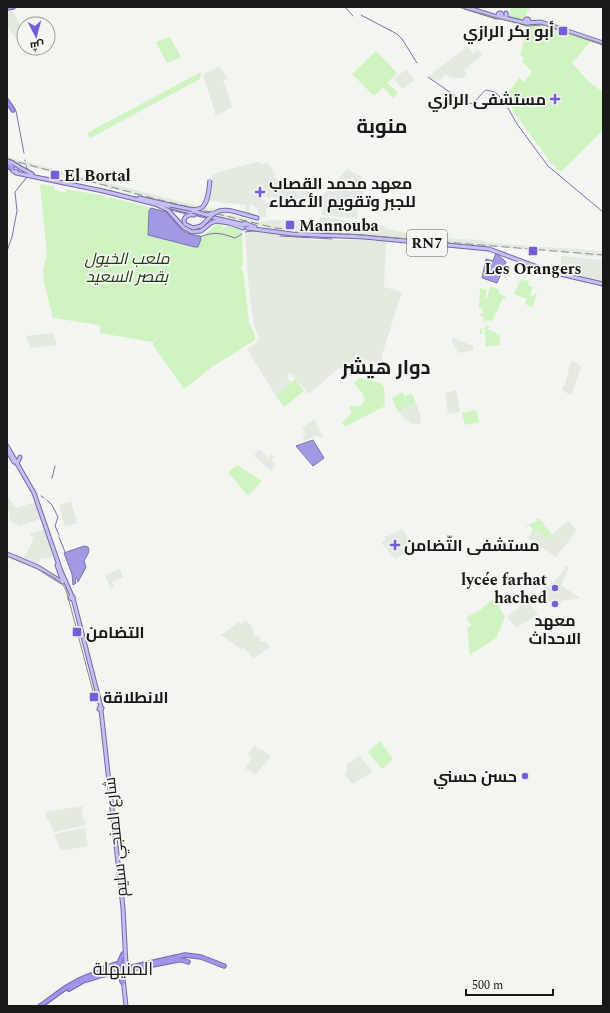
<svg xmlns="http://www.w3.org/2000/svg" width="610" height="1013" font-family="Spectral,Cairo,serif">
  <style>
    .built { fill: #e2eadf }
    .green { fill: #cef2c0 }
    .water { fill: #a299e5; stroke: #7872a7 }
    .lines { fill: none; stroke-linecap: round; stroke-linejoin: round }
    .stream { stroke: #7872a7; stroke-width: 1 }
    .major-casing { stroke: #7069a2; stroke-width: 5 }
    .highway-casing { stroke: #7069a2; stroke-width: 5.5 }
    .major { stroke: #c6bff4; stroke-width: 3 }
    .highway { stroke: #a094ed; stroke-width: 3.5 }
    .tram { stroke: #888a86; stroke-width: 1 }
    .rail { stroke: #888a86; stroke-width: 1; stroke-dasharray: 8 4; stroke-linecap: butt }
    .major-bridge-casing { stroke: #7069a2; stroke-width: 5; stroke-linecap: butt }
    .highway-bridge-casing { stroke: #7069a2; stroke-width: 5.5; stroke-linecap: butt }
    .major-bridge { stroke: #c6bff4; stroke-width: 3 }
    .highway-bridge { stroke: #a094ed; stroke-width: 3.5 }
    .poi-dot { fill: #765dd8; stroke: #f2f5f0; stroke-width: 1.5 }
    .labels { text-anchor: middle; stroke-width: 3.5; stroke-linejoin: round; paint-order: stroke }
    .shield { fill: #f2f5f0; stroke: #595a58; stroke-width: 1 }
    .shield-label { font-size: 15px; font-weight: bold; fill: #171817 }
    .poi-label { font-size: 16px; font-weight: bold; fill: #171817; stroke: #f2f5f0; text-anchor: start }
    .park-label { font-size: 16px; font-style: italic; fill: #1b3b0b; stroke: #f2f5f0 }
    .street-label { font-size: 16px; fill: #171817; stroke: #f2f5f0 }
    .quarter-label { font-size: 18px; fill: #171817; stroke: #f2f5f0 }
    .district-label { font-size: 20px; font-weight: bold; fill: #171817; stroke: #f2f5f0 }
  </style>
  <rect width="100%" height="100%" fill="#f2f5f0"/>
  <!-- built -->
  <g class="built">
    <path d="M12,9l12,23v1l-9,4 -8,-10v-17z"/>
    <path d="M467,47l6,7 5,-4 4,5 -18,15 3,4 -4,4h-12l-5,-4 -8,8 -9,-6z"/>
    <path d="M219,66l8,11 3,2 -7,1 9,27 -16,9 -13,-41z"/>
    <path d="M406,69l8,11 -11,9 -9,-10z"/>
    <path d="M7,157l202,52 2,-1 12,2 3,4 35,8 4,-1 31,-2 24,7v-9l11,1 54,8v2l21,5 23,2 1,-1 26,5 25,1 5,2 19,2 98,7v6l-18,-1 -10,-3 -68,-5 -44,-5 -188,-14 -18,-3 -235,-61 -15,-5z"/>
    <path d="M257,162l6,2 5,-2 13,24 19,-6v2l5,6 1,-1 4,8 -26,7 -13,-6 -1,3 -6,-3 -2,4 6,3v3l-2,1v10h-8v-8l-8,-6 -1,11 -4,-1 1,-8 -36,-4 3,-21 -1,-6z"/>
    <path d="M347,169l15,8 -4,8 7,7 -9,7 2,20 -37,-4 1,-6 -6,-6z"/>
    <path d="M252,230l57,8 4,2h52l21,2 -2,45 18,5 -20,63 -1,9 -17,-5h-7l-23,13 -25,22 -28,-32 9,10 -3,5 4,5 -15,14 -29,-47 9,-6 3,-5 -5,-13 -6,-43 -3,-50z"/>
    <path d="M561,256l42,4v21l-42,-9z"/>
    <path d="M53,333l4,12 -27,3 -4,-12z"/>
    <path d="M453,338l20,8v4l-12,3 -3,-1 -4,-6 -2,-6z"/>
    <path d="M571,360l8,4v1l2,2 -10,29 -10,-7 4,-4z"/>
    <path d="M456,390l4,22 -12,2 -3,-21z"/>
    <path d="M416,403l5,15 -1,6h-7l-5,-4h-3l-6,-8 5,-5z"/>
    <path d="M314,419l9,18h-5l-1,-2 -12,6 -3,-4 4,-2 -4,-7z"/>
    <path d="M259,449l10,9 2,-3 3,2 -2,4 4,3 -5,7 -17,-15z"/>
    <path d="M7,492l2,3 -1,2 8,11 19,-6 5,17 -21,7 -9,-6 -1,-9 -2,-1z"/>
    <path d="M71,501l6,22 -12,4 -6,-22z"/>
    <path d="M568,521l9,9 -21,27 -29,-20 11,-8 9,9z"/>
    <path d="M44,529l9,27 -7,3 -5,-2 -3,7 -14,-6 10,-20 -5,-4z"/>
    <path d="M402,529h1l7,14 -3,3 2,4 -13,9 -15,-16 5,-4 -2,-3h4z"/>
    <path d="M566,566l3,1 -8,18 19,13 -18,3 -1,3 -9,4 -10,-18 11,-7 10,-12z"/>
    <path d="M120,569l3,8 -11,5 2,4 -4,2 -5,-13z"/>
    <path d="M526,599l12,15 -22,14 -9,-12 13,-10z"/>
    <path d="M246,620l7,8v7l7,1v5h5l5,6 -17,12 -9,-11 -3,1 -20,-14 18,-13 2,2z"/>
    <path d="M255,745l4,5 2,-1 10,8 -16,18 -10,-7 7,-9 -5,-5z"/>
    <path d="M360,756l13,16 -21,12 -8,-11 3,-1 -1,-7z"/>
    <path d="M82,806l1,7 -1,2v3l3,2 1,5 -32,7 -9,-18v-2z"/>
    <path d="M85,828l3,18 -27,5 -7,-17z"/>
  </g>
  <!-- green -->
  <g class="green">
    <path d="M512,7h15l3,2 -3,2 -1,3 1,1c-5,7 -13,4 -20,1z"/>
    <path d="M541,26l50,15 -19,22 17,19 14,10v38l-42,42 -11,-11 -37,-50c-1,-7 -3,-10 -8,-14l14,-19 5,4 8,-10 -10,-11 2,-2 -4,-5 3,-9 3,-18z"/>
    <path d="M170,37l11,20 -14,6 -11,-21z"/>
    <path d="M376,51l21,22 -10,10 11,10 -5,5 -10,-11 -9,9 -22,-22z"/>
    <path d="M201,72l-1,7 -110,59 -3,-5z"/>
    <path d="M40,184l15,2v4l11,3v-4l39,7v2l3,1 1,-2 54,14c19,8 13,26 41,24l13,-11h6l-1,3 4,1 1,-2 13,3 2,1 1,32 -2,8 2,1 6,52 6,12v5l-43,27 -28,22 -31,-44v-2l10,-11 -10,10 -53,-9v-8l-47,-7 -9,-36 -1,-11 4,-17z"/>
    <path d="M523,279l6,2 -1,4 5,2 -3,8 3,1 2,-3 2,1 -5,13 -7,-3 2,-5 -13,-5 6,-13h2z"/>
    <path d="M490,286l9,4v3l7,4 -1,2 -2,-1 -11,23 -5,-1 -1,2 -3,-2 1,-3 -3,-1 -2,-2 4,-1 -1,-5h-3l1,-20 7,2 -2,8 2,1z"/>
    <path d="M486,325l4,2 -3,2 10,4v2h2l1,-2v12l-15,2 1,-12 -2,-1 1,-5h-2l-1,5h-2v-6l2,1 4,-2z"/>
    <path d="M360,378l21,5 3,4 1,19 -14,7 -26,14 -3,-4 10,-11 -2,-2v-4c8,1 11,1 15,-6 -2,-9 -7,-11 -12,-18h2z"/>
    <path d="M295,379l9,12 -20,16 -8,-11z"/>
    <path d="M402,392l3,5 6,-4 5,10 -12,4 -5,5 -4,-6 -3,-8z"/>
    <path d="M476,410l3,12 -14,3 -3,-12z"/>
    <path d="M237,465l25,16 -13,14h-2l-19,-23z"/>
    <path d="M538,518l6,5 -1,2 8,7 -1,1 2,2 -5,4 -9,-10 -6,4 -1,-1 2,-3 -4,-4 -3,2 -1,-1 12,-5 -1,-2z"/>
    <path d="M494,598l11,19 -9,21 -26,17 -3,-28 5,-1 -5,-7v-2l12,-6z"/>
    <path d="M380,741l13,18 -11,10 -14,-17z"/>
  </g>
  <!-- water -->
  <g class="water">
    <path d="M151,208l15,4 17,19 6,3 11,2 1,3 -3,8h-3l-47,-12 1,-24z"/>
    <path d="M496,253l10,9 -9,21 -15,-5 4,-19 7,2z"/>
    <path d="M313,440l11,18 -11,8 -17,-20z"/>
    <path d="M84,546l4,1c3,4 -2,10 -4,14l2,6 -8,15 -1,-4 -2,1 1,4 -3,2 -1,-11 -8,-21z"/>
  </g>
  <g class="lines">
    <!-- stream -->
    <g class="stream">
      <path d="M345,7l8,9"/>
      <path d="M361,15l36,19 5,5 15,24"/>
      <path d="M428,77l39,27c10,0 12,-10 19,-14l9,2 10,10"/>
      <path d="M11,104l3,5"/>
      <path d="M508,108l9,16 31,42 55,46"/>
      <path d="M16,111l8,42"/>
      <path d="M25,160v1"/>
      <path d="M26,166l2,4"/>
      <path d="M41,180l17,3"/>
      <path d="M60,184l4,1"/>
      <path d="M67,185l38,8"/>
      <path d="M123,197l11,3"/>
      <path d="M171,210l15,4"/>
      <path d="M245,232l7,-1h4"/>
      <path d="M280,236l52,3"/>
      <path d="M200,237c15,-6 20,-4 35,1l7,-4"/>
      <path d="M7,251l5,-14 5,-26 -2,-19 12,-15"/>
      <path d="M52,478l3,-12"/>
      <path d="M41,496l3,2"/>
      <path d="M47,500l5,5 6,12 -3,9 4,9"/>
      <path d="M59,537l6,15"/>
    </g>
    <!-- major casing -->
    <g class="major-casing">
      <g id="major">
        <path d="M465,7l32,10 2,-1"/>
        <circle cx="500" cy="15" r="2"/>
        <path d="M506,13v4"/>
        <path d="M501,17l25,6"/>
        <circle cx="527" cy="21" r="2"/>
        <path d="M527,23l14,-1 62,21"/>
        <path d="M9,161l9,5"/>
        <path d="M7,163l5,4 1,4 4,1"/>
        <path d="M19,167l13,7"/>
        <path d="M16,173l87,18 52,13 13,6 15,17 9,5 9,-1 10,-8 5,-2 13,2 14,5"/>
        <path d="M139,198l31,7"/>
        <path d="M160,204l42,11 43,10"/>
        <path d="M243,214l14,4"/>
        <path d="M194,215c-7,-1 -12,3 -9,9l8,4 8,-2"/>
        <path d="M244,223l11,4"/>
        <path d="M247,228l45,6 72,3 125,12 62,23 52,12"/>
        <path d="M7,446l27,47 27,78 11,25"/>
        <path d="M7,450l7,12"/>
        <path d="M17,464l3,-7"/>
        <path d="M7,554l31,13 24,15"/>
        <path d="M57,565l6,17"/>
        <path d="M71,596l2,1 -1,2 -2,-1z"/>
        <path d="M73,598l28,109"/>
        <path d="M100,707l2,1 -1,2 -2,-1z"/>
        <path d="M101,710l22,198 3,57"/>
        <circle cx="123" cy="969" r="4.5"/>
        <path d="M121,973l2,5 3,28"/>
      </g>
    </g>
    <!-- highway casing -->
    <g class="highway-casing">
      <g id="highway">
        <path d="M7,8l6,-1"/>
        <path d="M7,101l6,9"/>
        <path d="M7,165l5,4"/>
        <path d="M111,967l9,-2"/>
        <path d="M132,967l53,-12 16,2 23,9"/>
        <path d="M101,969l18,-6 4,-9"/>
        <path d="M132,969l46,-9h4l6,2"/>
        <path d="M113,975l7,2 3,6"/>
        <path d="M87,980l16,-5 17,-3"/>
        <path d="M69,989l19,-11"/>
        <path d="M40,1006c11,-7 21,-16 32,-22 13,-8 27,-12 42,-15"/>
      </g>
    </g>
    <!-- major -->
    <use href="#major" class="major"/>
    <!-- highway -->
    <use href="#highway" class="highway"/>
    <!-- tram -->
    <g class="tram">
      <path d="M7,7h2"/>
      <path d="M458,7l69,19 17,-1 59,19"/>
      <path d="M7,556c12,5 49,19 56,29 3,4 4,8 5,12l28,106"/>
    </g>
    <!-- rail -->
    <path class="rail" d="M7,159l145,39 123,30 328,27"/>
    <!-- major-bridge casing -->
    <g class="major-bridge-casing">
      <g id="major-bridge">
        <path d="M170,205c31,7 37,10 40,-25"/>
        <path d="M193,211l14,4 6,-2"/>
        <path d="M201,226c5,-4 9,-10 14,-13 8,-6 20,-1 28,1"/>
      </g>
    </g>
    <!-- highway-bridge casing -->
    <g class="highway-bridge-casing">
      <g id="highway-bridge">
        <path d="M114,969l18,-2"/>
        <path d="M114,971l18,-2"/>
      </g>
    </g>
    <!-- major-bridge -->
    <use href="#major-bridge" class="major-bridge"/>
    <!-- highway-bridge -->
    <use href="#highway-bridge" class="highway-bridge"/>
  </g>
  <!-- markers -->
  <g class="poi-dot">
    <rect x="558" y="26" width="10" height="10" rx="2"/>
    <path d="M553 93h4v4h4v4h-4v4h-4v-4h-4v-4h4z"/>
    <rect x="50" y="170" width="10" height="10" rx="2"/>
    <path d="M258 186h4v4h4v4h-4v4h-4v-4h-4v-4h4z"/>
    <rect x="285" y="220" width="10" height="10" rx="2"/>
    <rect x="528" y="246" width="10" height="10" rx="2"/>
    <path d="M393 539h4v4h4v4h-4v4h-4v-4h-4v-4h4z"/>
    <circle cx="555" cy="588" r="4"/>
    <circle cx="555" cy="604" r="4"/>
    <rect x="72" y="627" width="10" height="10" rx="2"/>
    <rect x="89" y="692" width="10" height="10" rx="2"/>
    <circle cx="525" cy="776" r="4"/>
  </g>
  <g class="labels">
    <!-- shield labels -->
    <rect class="shield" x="407" y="230" width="40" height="26" rx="3"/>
    <g class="shield-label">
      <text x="427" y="248">RN7</text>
    </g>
    <!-- poi labels -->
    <g class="poi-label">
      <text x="554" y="37" text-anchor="end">أبو بكر الرازي</text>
      <text x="546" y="105" text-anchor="end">مستشفى الرازي</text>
      <text x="64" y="181">El Bortal</text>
      <text x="269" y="189">معهد محمد القصاب<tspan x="269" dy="18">للجبر وتقويم الأعضاء</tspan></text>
      <text x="299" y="231">Mannouba</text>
      <text x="533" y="274" text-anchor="middle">Les Orangers</text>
      <text x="404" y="551">مستشفى التّضامن</text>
      <text x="547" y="585" text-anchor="end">lycée farhat<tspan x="547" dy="18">hached</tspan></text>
      <text x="555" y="626" text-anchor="middle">معهد<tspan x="555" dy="18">الاحداث</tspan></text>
      <text x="86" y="638">التضامن</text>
      <text x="103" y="703">الانطلاقة</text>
      <text x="517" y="782" text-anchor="end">حسن حسني</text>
    </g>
    <!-- park labels -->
    <g class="park-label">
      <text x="127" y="264">ملعب الخيول<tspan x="127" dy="18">بقصر السعيد</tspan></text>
    </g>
    <!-- street labels -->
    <g class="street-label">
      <text transform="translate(115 837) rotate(-96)" y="6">شارع المنجي سليم</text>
    </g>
    <!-- quarter labels -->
    <g class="quarter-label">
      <text x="123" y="975">المنيهلة</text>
    </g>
    <!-- district labels -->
    <g class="district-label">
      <text x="382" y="133">منوبة</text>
      <text x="386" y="374">دوار هيشر</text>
    </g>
  </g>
  <!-- border -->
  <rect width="610" height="1013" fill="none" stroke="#171817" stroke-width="16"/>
  <!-- north arrow -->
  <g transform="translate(36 36) rotate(174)"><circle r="19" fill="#f2f5f0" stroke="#9a9d99"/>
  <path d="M0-3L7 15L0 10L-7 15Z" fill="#765dd8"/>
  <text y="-6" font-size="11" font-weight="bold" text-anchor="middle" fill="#171817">ش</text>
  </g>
  <!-- scale -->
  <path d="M466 989v6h87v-6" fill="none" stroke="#171817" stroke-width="2"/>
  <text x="472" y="989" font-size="12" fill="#171817" stroke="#f2f5f0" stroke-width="3" paint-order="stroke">500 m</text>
</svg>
